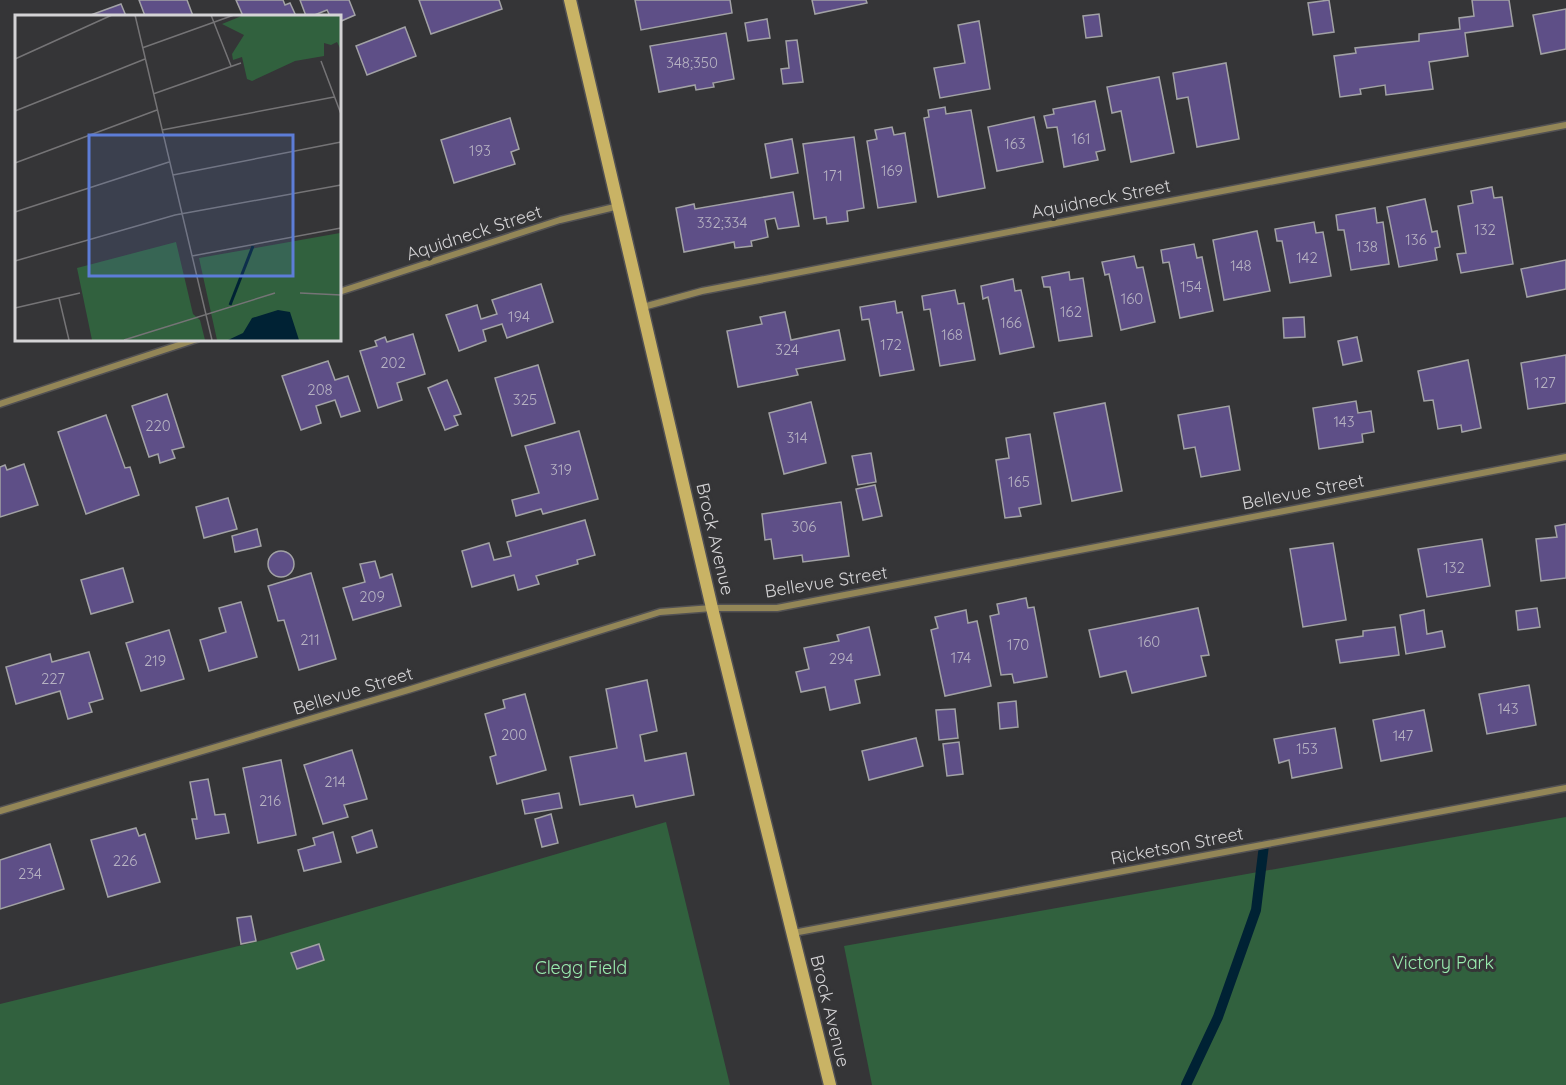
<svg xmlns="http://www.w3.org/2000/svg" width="1566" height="1085" font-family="Quicksand,sans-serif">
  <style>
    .green { fill: #31613e }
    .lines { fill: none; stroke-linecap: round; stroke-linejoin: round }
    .stream { stroke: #002234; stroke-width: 10 }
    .building { fill: #5e4f87; stroke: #a2a2a5; stroke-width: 1.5 }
    .street-casing { stroke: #525153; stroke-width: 9 }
    .secondary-casing { stroke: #525153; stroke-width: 15 }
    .street { stroke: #938657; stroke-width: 6 }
    .secondary { stroke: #c9b365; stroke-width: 12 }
    .labels { text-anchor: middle; stroke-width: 6; stroke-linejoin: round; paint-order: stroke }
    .number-label { font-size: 15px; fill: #b6b2c2 }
    .street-label { font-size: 18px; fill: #d4d3d5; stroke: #353537 }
    .park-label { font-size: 18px; fill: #9aedaf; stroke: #353537 }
    .inset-river { fill: none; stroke: #002234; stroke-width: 3 }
    .inset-road { fill: none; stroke: #757476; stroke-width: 1.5 }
    .view { fill: #5d7dd7; fill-opacity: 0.15; stroke: #5d7dd7; stroke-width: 3 }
    .inset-edge { fill: none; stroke: #d4d3d5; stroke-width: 3 }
  </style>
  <rect width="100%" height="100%" fill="#353537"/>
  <!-- green -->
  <g class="green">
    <path d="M1566,817v268h-694l-28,-139z"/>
    <path d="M666,822l64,263h-730v-81l263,-64z"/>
  </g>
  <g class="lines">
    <!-- stream -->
    <path class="stream" d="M1186,1085l32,-68 38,-107 8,-65"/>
  </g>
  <!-- building -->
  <g class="building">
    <path d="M139,0h48l6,16h-48z"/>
    <path d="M236,0h47l2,5 5,-2 6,13h-53z"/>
    <path d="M300,0h49l6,15 -16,7v-6h-9l-3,-6 -15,6h-6z"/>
    <path d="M419,0h80l3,9 -71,25z"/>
    <path d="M635,0h95l2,13 -91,17z"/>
    <path d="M812,0h54l1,3 -52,11z"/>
    <path d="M1329,0l5,32 -21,3 -5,-32z"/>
    <path d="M1472,0h37l4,26 -48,7 3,23 -39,6 4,27 -47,6 -1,-10 -25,4 1,5 -21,3 -6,-41 22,-3 -1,-5 64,-7v-7l41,-5 -1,-11 15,-2z"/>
    <path d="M121,4l5,12h-38z"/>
    <path d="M1566,9v40l-25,5 -8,-39z"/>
    <path d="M1099,14l3,22 -16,2 -3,-22z"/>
    <path d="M767,19l3,19 -22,3 -3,-18z"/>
    <path d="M979,21l11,68 -50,9 -6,-30 31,-5 -7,-38z"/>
    <path d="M405,27l11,29 -49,19 -11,-29z"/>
    <path d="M726,33l8,46 -21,4 1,4 -18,3 -1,-5 -36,7 -9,-46z"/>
    <path d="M797,40l6,42 -20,2 -2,-15 8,-1 -3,-27z"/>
    <path d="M1226,63l13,76 -42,8 -9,-50 -11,2 -4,-26z"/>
    <path d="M1159,77l15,76 -43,9 -10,-51 -9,2 -5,-26z"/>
    <path d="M1095,101l10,49 -9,2 2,8 -34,7 -7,-40 -10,1 -3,-12 10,-2 -1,-5z"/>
    <path d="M945,107l1,7 25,-4 14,78 -47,9 -14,-79 5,-1 -1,-7z"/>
    <path d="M1034,117l9,45 -46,9 -9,-44z"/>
    <path d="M510,118l9,31 -8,3 4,12 -61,19 -13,-43z"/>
    <path d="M892,127l2,8 11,-2 11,69 -38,6 -11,-67 10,-2 -2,-9z"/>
    <path d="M854,137l10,71 -17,3 1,10 -21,3 -1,-7 -12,2 -11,-75z"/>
    <path d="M792,139l6,34 -27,5 -6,-34z"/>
    <path d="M1492,187l2,11 8,-1 11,67 -52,9 -4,-19 9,-1 -8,-47 15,-3 -2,-12z"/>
    <path d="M793,192l6,34 -21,3 -3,-11 -10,2 3,17 -17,4 1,5 -17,2 -1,-6 -50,10 -8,-44 18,-4 1,5z"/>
    <path d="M1425,199l7,33 5,-1 3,16 -5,1 2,12 -38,7 -12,-60z"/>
    <path d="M1375,208l2,15 6,-1 6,42 -38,6 -7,-40h-6l-2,-15z"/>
    <path d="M1314,222l2,11 7,-1 8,44 -41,7 -8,-42h-5l-2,-12z"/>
    <path d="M1257,231l13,60 -46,9 -11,-60z"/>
    <path d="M1194,244l3,14 5,-1 11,54 -33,7 -11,-56 -6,1 -2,-13z"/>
    <path d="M1134,256l3,12 6,-1 12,55 -34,8 -12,-56 -4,1 -3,-13z"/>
    <path d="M1566,260v29l-39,8 -6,-28z"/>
    <path d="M1069,272l1,8 13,-2 9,58 -33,5 -9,-54h-6l-2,-10z"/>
    <path d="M1013,279l2,12 6,-1 13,57 -34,7 -12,-57 -5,2 -2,-13z"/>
    <path d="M541,284l12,38 -46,16 -5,-14 -19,6 3,11 -27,10 -13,-36 31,-10 4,14 16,-5 -5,-14z"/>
    <path d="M955,290l3,14 6,-1 11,57 -35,6 -10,-57 -6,1 -2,-14z"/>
    <path d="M895,301l2,12 5,-1 12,58 -34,6 -11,-57 -7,1 -2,-13z"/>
    <path d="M785,312l6,28 48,-10 6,30 -49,9 2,6 -60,12 -11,-56 35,-7 -2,-7z"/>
    <path d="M1304,317l1,20 -21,1 -1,-20z"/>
    <path d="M413,334l12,40 -28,9 5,17 -24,8 -18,-57 17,-5 -2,-5 10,-4 2,5z"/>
    <path d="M1357,337l5,24 -19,4 -5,-24z"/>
    <path d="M1566,355v48l-38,6 -7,-46z"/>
    <path d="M1468,360l13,68 -19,4 -1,-7 -23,4 -5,-29 -9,1 -6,-30z"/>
    <path d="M328,361l7,19 13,-4 12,35 -19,6 -6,-17 -19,6 5,17 -20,7 -19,-54z"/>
    <path d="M538,365l17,58 -43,13 -17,-58z"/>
    <path d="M447,380l14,34 -7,2 4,9 -13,5 -17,-42z"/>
    <path d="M167,394l17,53 -12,3 3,8 -15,5 -2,-9 -9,3 -17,-51z"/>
    <path d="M1356,401l2,12 13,-2 3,21 -12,2 1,8 -44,7 -6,-41z"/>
    <path d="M811,402l15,61 -42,11 -15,-61z"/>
    <path d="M1105,403l17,88 -50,10 -18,-88z"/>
    <path d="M1229,406l11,64 -39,7 -6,-30 -11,2 -6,-34z"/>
    <path d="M106,415l19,53 5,-1 9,28 -53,19 -28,-82z"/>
    <path d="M579,431l19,68 -55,15 -2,-5 -25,7 -4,-16 27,-7 -14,-47z"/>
    <path d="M1030,434l11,70 -22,4 2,8 -16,2 -9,-58 13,-2 -3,-20z"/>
    <path d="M871,453l5,29 -18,3 -6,-29z"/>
    <path d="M24,464l14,41 -38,12v-50l5,-2 2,5z"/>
    <path d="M875,485l7,31 -19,4 -7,-31z"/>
    <path d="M228,498l9,31 -33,9 -8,-31z"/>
    <path d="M841,502l8,54 -46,6 -1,-7 -28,4 -3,-20 -6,1 -3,-26z"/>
    <path d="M585,520l10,35 -18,5 1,4 -42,12 3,8 -21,6 -4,-15 -42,12 -10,-36 27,-8 5,17 17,-4 -4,-14z"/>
    <path d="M1566,524v54l-25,3 -5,-42 21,-2 -2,-11z"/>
    <path d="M257,529l4,17 -26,6 -3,-16z"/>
    <path d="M1482,539l8,47 -63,11 -9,-48z"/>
    <path d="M1333,543l13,77 -43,7 -13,-78z"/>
    <circle cx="281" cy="564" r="13"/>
    <path d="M375,561l5,17 12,-4 9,32 -48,14 -10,-32 22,-6 -5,-18z"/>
    <path d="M123,568l10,34 -42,12 -10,-34z"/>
    <path d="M311,573l25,86 -37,11 -15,-50 -6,1 -10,-35z"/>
    <path d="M1026,598l2,10 6,-1 13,70 -33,6 -2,-9 -11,1 -11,-59 9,-2 -2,-10z"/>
    <path d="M241,602l16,55 -48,14 -9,-31 26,-8 -7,-24z"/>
    <path d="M1198,608l11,47 -8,1 5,20 -74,17 -6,-22 -26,6 -11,-47z"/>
    <path d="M1537,608l3,19 -22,3 -2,-19z"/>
    <path d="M966,610l2,13 9,-2 14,65 -46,10 -14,-66 7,-2 -3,-11z"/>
    <path d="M1424,610l3,24 15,-3 3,16 -39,7 -6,-39z"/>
    <path d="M869,627l11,48 -25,5 5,23 -30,7 -5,-23 -24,5 -5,-20 13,-3 -5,-21 35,-7 -2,-6z"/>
    <path d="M1395,627l4,28 -59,8 -4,-23 27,-4v-5z"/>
    <path d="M169,630l15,49 -43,12 -15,-48z"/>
    <path d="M89,652l14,47 -14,4 3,9 -24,7 -8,-28 -44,13 -10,-37 44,-13 2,8z"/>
    <path d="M647,680l10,51 -17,4 5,26 41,-8 8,42 -58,12 -3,-12 -53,10 -10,-48 47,-9 -11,-59z"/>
    <path d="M1529,685l7,40 -49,9 -8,-40z"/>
    <path d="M525,694l21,76 -49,14 -7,-27 6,-2 -11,-41 20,-6 -2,-8z"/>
    <path d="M1016,701l2,26 -18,2 -2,-26z"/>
    <path d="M955,709l3,29 -19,2 -3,-30z"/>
    <path d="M1424,710l8,41 -51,10 -8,-41z"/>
    <path d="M1335,728l7,40 -50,10 -3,-18 -10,3 -5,-24z"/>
    <path d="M916,738l7,28 -54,14 -7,-29z"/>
    <path d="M959,742l4,32 -16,2 -4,-32z"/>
    <path d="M352,750l15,49 -23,6 4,12 -25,7 -19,-59z"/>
    <path d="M281,760l15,75 -38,8 -15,-75z"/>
    <path d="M208,779l7,36 10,-1 4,19 -33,6 -4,-20h5l-7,-37z"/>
    <path d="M559,793l3,15 -37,6 -3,-14z"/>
    <path d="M551,814l7,29 -16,4 -7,-28z"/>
    <path d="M136,828l3,8 6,-2 15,48 -52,15 -17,-57z"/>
    <path d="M372,830l5,17 -20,6 -5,-16z"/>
    <path d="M333,832l8,30 -37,9 -6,-21 17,-5 -2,-7z"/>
    <path d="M50,844l14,45 -64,20v-49z"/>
    <path d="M251,916l5,25 -15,3 -4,-26z"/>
    <path d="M319,944l5,16 -27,9 -6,-16z"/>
  </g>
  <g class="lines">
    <!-- street casing -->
    <g class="street-casing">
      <g id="street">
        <path d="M339,292l221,-72 59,-14"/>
        <path d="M643,307l59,-16 864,-166"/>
        <path d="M0,404l197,-65"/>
        <path d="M0,811l408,-121 252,-78 52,-4h65l789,-151"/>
        <path d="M793,933l773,-145"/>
      </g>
    </g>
    <!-- secondary casing -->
    <g class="secondary-casing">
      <path id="secondary" d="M570,0l142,608 118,477"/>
    </g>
    <!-- street -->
    <use href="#street" class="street"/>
    <!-- secondary -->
    <use href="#secondary" class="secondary"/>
  </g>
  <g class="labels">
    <!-- number labels -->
    <g class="number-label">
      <text x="692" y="68">348;350</text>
      <text x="1081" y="144">161</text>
      <text x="1015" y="149">163</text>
      <text x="480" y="156">193</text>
      <text x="892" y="176">169</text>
      <text x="833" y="181">171</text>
      <text x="722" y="228">332;334</text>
      <text x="1485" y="235">132</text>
      <text x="1416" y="245">136</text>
      <text x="1367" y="252">138</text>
      <text x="1307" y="263">142</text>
      <text x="1241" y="271">148</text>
      <text x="1191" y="292">154</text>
      <text x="1132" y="304">160</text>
      <text x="1071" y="317">162</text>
      <text x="519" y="322">194</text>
      <text x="1011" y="328">166</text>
      <text x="952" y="340">168</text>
      <text x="891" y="350">172</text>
      <text x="787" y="355">324</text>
      <text x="393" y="368">202</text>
      <text x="1545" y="388">127</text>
      <text x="320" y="395">208</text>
      <text x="525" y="405">325</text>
      <text x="1344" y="427">143</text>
      <text x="158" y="431">220</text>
      <text x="797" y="443">314</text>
      <text x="561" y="475">319</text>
      <text x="1019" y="487">165</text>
      <text x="804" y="532">306</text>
      <text x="1454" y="573">132</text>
      <text x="372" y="602">209</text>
      <text x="310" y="645">211</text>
      <text x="1149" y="647">160</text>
      <text x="1018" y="650">170</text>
      <text x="961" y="663">174</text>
      <text x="841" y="664">294</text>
      <text x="155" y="666">219</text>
      <text x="53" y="684">227</text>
      <text x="1508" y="714">143</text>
      <text x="514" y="740">200</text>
      <text x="1403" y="741">147</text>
      <text x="1307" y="754">153</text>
      <text x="335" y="787">214</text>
      <text x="270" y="806">216</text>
      <text x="125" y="866">226</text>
      <text x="30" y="879">234</text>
    </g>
    <!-- street labels -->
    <g class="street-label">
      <text transform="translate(1101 199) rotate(-11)" y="6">Aquidneck Street</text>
      <text transform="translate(474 233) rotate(-18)" y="6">Aquidneck Street</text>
      <text transform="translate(1303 492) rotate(-11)" y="6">Bellevue Street</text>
      <text transform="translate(715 539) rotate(77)" y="6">Brock Avenue</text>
      <text transform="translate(826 582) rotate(-9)" y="6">Bellevue Street</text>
      <text transform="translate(353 691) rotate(-17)" y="6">Bellevue Street</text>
      <text transform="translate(1177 846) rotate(-11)" y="6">Ricketson Street</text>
      <text transform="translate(830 1011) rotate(76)" y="6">Brock Avenue</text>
    </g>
    <!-- park labels -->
    <g class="park-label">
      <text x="1443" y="969">Victory Park</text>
      <text x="581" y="974">Clegg Field</text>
    </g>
  </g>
  <!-- overview -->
  <g transform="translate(15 15)">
    <rect width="326" height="326" fill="#353537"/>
    <path d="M229,0h96v33l-3,-6 -6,3 -7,-2v13l-29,5 -43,20 -5,-2 -5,-22 -9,3 -1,-6 12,-19 -22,-11zM325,218v107h-123l-18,-82zM161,227l17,72 7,6 5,20h-113l-15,-72z" fill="#31613e"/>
    <path d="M263,295l12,2 9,28h-71l15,-7 9,-15z" fill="#002234"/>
    <path class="inset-river" d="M215,290l23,-59"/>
    <path class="inset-road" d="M120,0l77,325M196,0l20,51M127,33l92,-33M0,44l97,-44M306,46l20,53M138,79l88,-31M0,96l130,-52M147,115l172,-33M0,148l142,-53M158,160l168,-33M0,197l154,-50M177,241l149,-28M0,246l160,-46 166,-30M285,278l41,2M44,283l10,42M0,293l65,-15M109,325l151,-47"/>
    <path class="view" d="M74,120h204v141h-204z"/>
    <rect width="326" height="326" class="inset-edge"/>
  </g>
</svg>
